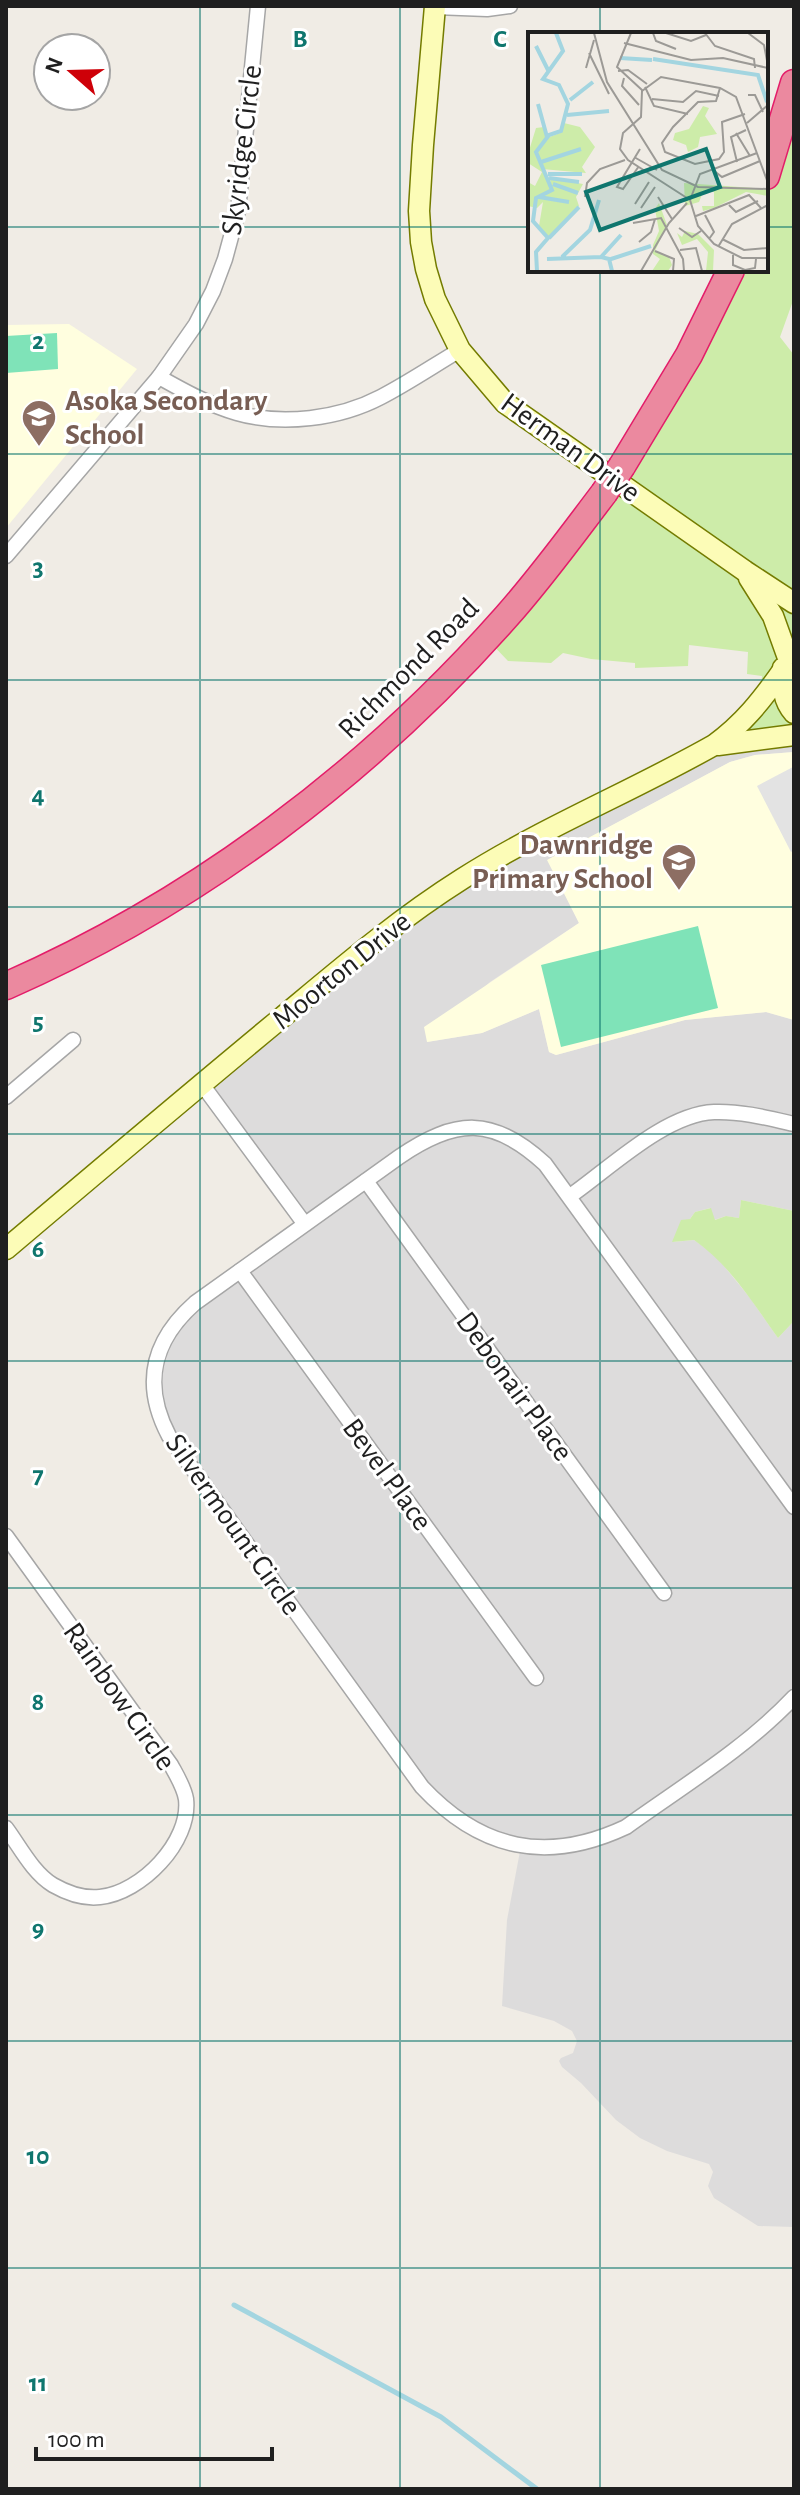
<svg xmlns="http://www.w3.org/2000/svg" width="800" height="2495" font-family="'Alegreya Sans',sans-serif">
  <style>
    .residential { fill: #dddcdc }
    .education { fill: #fffedf }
    .grass { fill: #cdeca9 }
    .pitch { fill: #7fe3b8 }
    .parking { fill: #e3e3e3 }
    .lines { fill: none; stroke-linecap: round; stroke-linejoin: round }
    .stream { stroke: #a3d5e0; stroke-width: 5 }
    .street-casing { stroke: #a6a6a6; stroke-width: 17 }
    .secondary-casing { stroke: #747c00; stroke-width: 23 }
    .highway-casing { stroke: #e31d69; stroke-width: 29 }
    .street { stroke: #fff; stroke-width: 14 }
    .secondary { stroke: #fcfcb7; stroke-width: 20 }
    .highway { stroke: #eb899f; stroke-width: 26 }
    .highway-bridge-casing { stroke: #e31d69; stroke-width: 29; stroke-linecap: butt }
    .highway-bridge { stroke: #eb899f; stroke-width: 26 }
    .grid { fill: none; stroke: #0f766e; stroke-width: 2; stroke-opacity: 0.55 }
    .labels { text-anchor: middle; stroke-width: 6; stroke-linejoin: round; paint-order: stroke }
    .street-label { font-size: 30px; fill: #1f1f1f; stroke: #fff }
    .education-label { font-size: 30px; font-weight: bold; fill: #785e54; stroke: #fff; text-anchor: start }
    .inset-river { fill: none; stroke: #a3d5e0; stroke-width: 4 }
    .inset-road { fill: none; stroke: #9c9a96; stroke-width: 2 }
    .view { fill: #0f766e; fill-opacity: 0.15; stroke: #0f766e; stroke-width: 4 }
    .inset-edge { fill: none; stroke: #1f1f1f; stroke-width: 4 }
    .grid-label { font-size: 26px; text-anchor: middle; font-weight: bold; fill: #0f766e; stroke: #fff; stroke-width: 6; stroke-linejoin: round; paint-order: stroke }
  </style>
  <rect width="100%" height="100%" fill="#f0ece5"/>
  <!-- residential -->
  <path class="residential" d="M794,735v17l-39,3 -25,7 -182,98 31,63 -89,59 -63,60 55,-9 57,-24 10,43 7,3 129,-35 81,-8 28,8v191l-53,-11 -2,18 -13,-2 -12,4 -4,-12 -15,4 -22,30 21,-2 21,15 35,43 28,40 16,-17 -1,906 -35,-1 -44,-28 -6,-12 5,-14 -4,-8 -42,-13 -27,-13 -24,-18 -35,-37 -19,-16 -3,-6 2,-3 12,-5 4,-12 -5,-10 -18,-10 -52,-15 5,-86 14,-74 -84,-41 -268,-367 -15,-41 14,-66 136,-109 -102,-139 203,-164 294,-165z"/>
  <!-- education -->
  <g class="education">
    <path d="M69,324l68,45 -131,159v-203z"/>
    <path d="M794,752v268l-28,-8 -81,8 -129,35 -7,-3 -10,-43 -57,24 -55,9 -3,-15 155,-104 -32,-63 183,-98 25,-7z"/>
  </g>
  <!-- grass -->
  <g class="grass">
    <path d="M794,128v170l-14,39 14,18v380l-81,11 46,-42 3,-28 -15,-2 1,-22 -59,-7 -1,21 -53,2v-5l-44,-4 -28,-6 -12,10 -43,-2 -20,-21 73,-88 173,-282h32v-70z"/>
    <path d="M741,1200l53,11v110l-16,17c-25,-35 -48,-73 -84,-98l-22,2 9,-22 9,-1 5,-7 16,-4 4,12 11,-4 13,2z"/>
  </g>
  <!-- pitch -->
  <g class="pitch">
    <path d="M57,333l1,36 -52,4v-37z"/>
    <path d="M698,926l20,82 -157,39 -20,-82z"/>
  </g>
  <!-- parking -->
  <path class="parking" d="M793,767l1,83 -3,2 -34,-66z"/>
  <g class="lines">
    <!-- stream -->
    <path class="stream" d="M234,2305l207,112 96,72"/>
    <!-- street casing -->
    <g class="street-casing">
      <g id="street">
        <path d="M435,7l52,2 23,-3"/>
        <path d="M159,377c25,14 50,28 78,36 45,13 102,6 144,-16 27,-14 52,-31 79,-47"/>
        <path d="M6,556l153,-179 37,-53 17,-33 12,-32 13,-48 20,-205"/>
        <path d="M201,1083l103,140"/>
        <path d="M6,1097l67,-57"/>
        <path d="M366,1181l298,412"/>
        <path d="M570,1196c39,-27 95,-82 144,-84 27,-1 54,6 80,12"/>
        <path d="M240,1271l296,407"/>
        <path d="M794,1507l-249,-343c-52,-48 -89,-46 -146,-7l-204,146c-43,38 -53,82 -26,133l253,351c59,63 125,77 204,40 57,-41 120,-79 168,-130"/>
        <path d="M6,1536l165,229c6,11 13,22 15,34 5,43 -45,94 -86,98 -17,2 -33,-4 -47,-12 -20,-12 -33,-38 -47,-57"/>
      </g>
    </g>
    <!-- secondary casing -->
    <g class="secondary-casing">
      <g id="secondary">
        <path d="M435,6l-12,139 -4,66 2,31 5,27 9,30 25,51 45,53 240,168 49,32"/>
        <path d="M749,578l24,38 14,39"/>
        <path d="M783,668c-1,17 0,33 11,45"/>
        <path d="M718,745l76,-10"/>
        <path d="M6,1249c91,-77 182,-154 274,-230 59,-49 117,-99 182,-140 80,-51 169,-87 252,-134 29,-21 48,-45 69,-75"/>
      </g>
    </g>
    <!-- highway casing -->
    <g class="highway-casing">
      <g id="highway">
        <path d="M766,176l28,-93"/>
        <path d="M622,466l67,-111 42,-85"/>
        <path d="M6,986c191,-84 362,-213 500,-369 35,-39 66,-82 98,-124"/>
      </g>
    </g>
    <!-- street -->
    <use href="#street" class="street"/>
    <!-- secondary -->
    <use href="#secondary" class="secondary"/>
    <!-- highway -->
    <use href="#highway" class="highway"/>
    <!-- highway-bridge casing -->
    <g class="highway-bridge-casing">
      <path id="highway-bridge" d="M604,493l18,-27"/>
    </g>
    <!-- highway-bridge -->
    <use href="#highway-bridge" class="highway-bridge"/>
  </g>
  <!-- grid -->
  <path class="grid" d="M200,6v2483M400,6v2483M600,6v28M6,227h524M766,227h28M600,270v2219M6,454h788M6,680h788M6,907h788M6,1134h788M6,1361h788M6,1588h788M6,1815h788M6,2041h788M6,2268h788"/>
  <!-- icons -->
  <defs>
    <g id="school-pin" transform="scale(1.8)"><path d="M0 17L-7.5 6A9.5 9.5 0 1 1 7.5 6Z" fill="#8d6e63" stroke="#fff"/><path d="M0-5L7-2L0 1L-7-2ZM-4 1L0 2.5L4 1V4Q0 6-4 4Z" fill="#fff"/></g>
  </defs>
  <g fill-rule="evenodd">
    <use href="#school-pin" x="39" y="417"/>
    <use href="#school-pin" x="679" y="861"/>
  </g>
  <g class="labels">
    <!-- street labels -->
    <g class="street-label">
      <text transform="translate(241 150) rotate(-83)" y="10">Skyridge Circle</text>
      <text transform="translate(571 447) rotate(36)" y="10">Herman Drive</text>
      <text transform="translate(408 668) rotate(-45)" y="10">Richmond Road</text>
      <text transform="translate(341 970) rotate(-39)" y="10">Moorton Drive</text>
      <text transform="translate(515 1386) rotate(54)" y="10">Debonair Place</text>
      <text transform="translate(388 1474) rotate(54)" y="10">Bevel Place</text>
      <text transform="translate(234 1524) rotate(55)" y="10">Silvermount Circle</text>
      <text transform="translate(120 1696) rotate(55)" y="10">Rainbow Circle</text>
    </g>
    <!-- education labels -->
    <g class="education-label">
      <text x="65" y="410">Asoka Secondary<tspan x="65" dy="34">School</tspan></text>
      <text x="653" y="854" text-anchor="end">Dawnridge<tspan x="653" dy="34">Primary School</tspan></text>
    </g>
  </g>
  <!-- overview -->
  <g transform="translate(528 32)">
    <rect width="240" height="240" fill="#f0ece5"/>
    <path d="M175,74l6,2 -4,8 12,18 -17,3 -2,10 -10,5 -2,-7 -13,-5 2,-7 14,-4zM36,91l16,4 15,20 -13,20 4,6 -44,-4 9,20 -1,-11 33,6 -7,13 3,9 -31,32 -9,-12 4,-24 -6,6 -9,-2v-24l7,4 7,-14 -14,-9v-9l8,-26 8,-1 3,11 13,-5zM156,151l84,6v7l-22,-4 -32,16 -11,3 -1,-5h12v-14h-11l-4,10 -14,4zM131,171l8,22 -12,26 14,6 3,8 -4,6h-16l8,-12 -7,-5v-9l6,-14 -4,-22zM157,199l13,3 16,16 -1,21h-7l2,-19 -11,-13 -15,6 -5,-12 5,4z" fill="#cdeca9"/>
    <path class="inset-river" d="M8,14l12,24M92,26l32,2M125,27l105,16 9,27M42,68l23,-18M10,72l9,33M39,83l42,-4M13,130l40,-13M20,142h34M21,146l30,4M25,152l25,9M11,165l30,5M21,206l30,-31M34,225l28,-27 9,-30M73,225l20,-22M19,227l54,-2 8,2 3,12M83,227l40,-13M9,239l-1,-19 12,-14 -15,-17 3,-23 16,-8 -16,-38 13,-17 12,-4 7,-27 -9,-19 -16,-6 20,-28 -7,-18"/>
    <path class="inset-road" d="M66,1l13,49 55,88 36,17 70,2M103,1l-14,34 25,23M125,1l3,8 20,8M138,1l25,8 15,-6M177,1l10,13 39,13 1,9M220,1l16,12 4,21M96,11l67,17 32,-2 45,10M61,21l20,41M58,36l8,-28M90,39l10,-1 19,14M96,46l-2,8 17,19M117,55l9,19 34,8M192,56l-4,13 -18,1 -25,25 -11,16 3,9 30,12 24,-5 5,-7 -2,-30 23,-8M220,63h7l8,17M124,67l31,3 13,-11 23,5M219,91l21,-18M208,101l14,23M106,125l23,13M209,130l-6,-25 15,-7M111,134l-16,23 -6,-2 23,-38M185,138l9,7 38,-16M57,165l2,-14 13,-14 25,-9M130,165l14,22M159,166l-59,-38 -8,-11 3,-16 18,-16 1,-26 19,-14 59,11 16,9 32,86M162,168l8,26 16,18 28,14h26M162,168l10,-26 57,-21M107,172l14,-22M201,173l7,7 22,-11M113,176l14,-21M177,183l9,17 -5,7M168,184l53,-21 12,13M105,191l28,-5 22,41 1,12M151,196l13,9 9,-6M194,207l22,11 24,-2M111,210l12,-10 4,-13M190,215l14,-23 36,-19M152,218l16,-2 6,23M127,219l19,8 -1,12M205,223v10l12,5 10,-2 1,-9M113,239l28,-48 18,-20"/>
    <path class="view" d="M178,117l14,38 -120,43 -14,-38z"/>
    <rect width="240" height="240" class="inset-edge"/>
  </g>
  <g class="grid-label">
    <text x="300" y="47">B</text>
    <text x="500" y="47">C</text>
    <text x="38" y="349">2</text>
    <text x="38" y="576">3</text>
    <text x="38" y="803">4</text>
    <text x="38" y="1030">5</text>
    <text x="38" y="1257">6</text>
    <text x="38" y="1483">7</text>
    <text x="38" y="1710">8</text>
    <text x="38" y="1937">9</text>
    <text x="38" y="2164">10</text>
    <text x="38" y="2391">11</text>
  </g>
  <!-- border -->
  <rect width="800" height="2495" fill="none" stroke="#1f1f1f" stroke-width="16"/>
  <!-- north arrow -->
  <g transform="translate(72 72) rotate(290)"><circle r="38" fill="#ffffff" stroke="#a5a5a5" stroke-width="2"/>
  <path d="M0-6L14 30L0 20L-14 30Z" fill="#ce0008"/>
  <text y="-12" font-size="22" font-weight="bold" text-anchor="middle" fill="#1f1f1f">N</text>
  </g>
  <!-- scale -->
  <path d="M36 2447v12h236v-12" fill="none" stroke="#1f1f1f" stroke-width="4"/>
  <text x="48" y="2447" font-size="24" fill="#1f1f1f" stroke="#ffffff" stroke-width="6" paint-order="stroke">100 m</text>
</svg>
